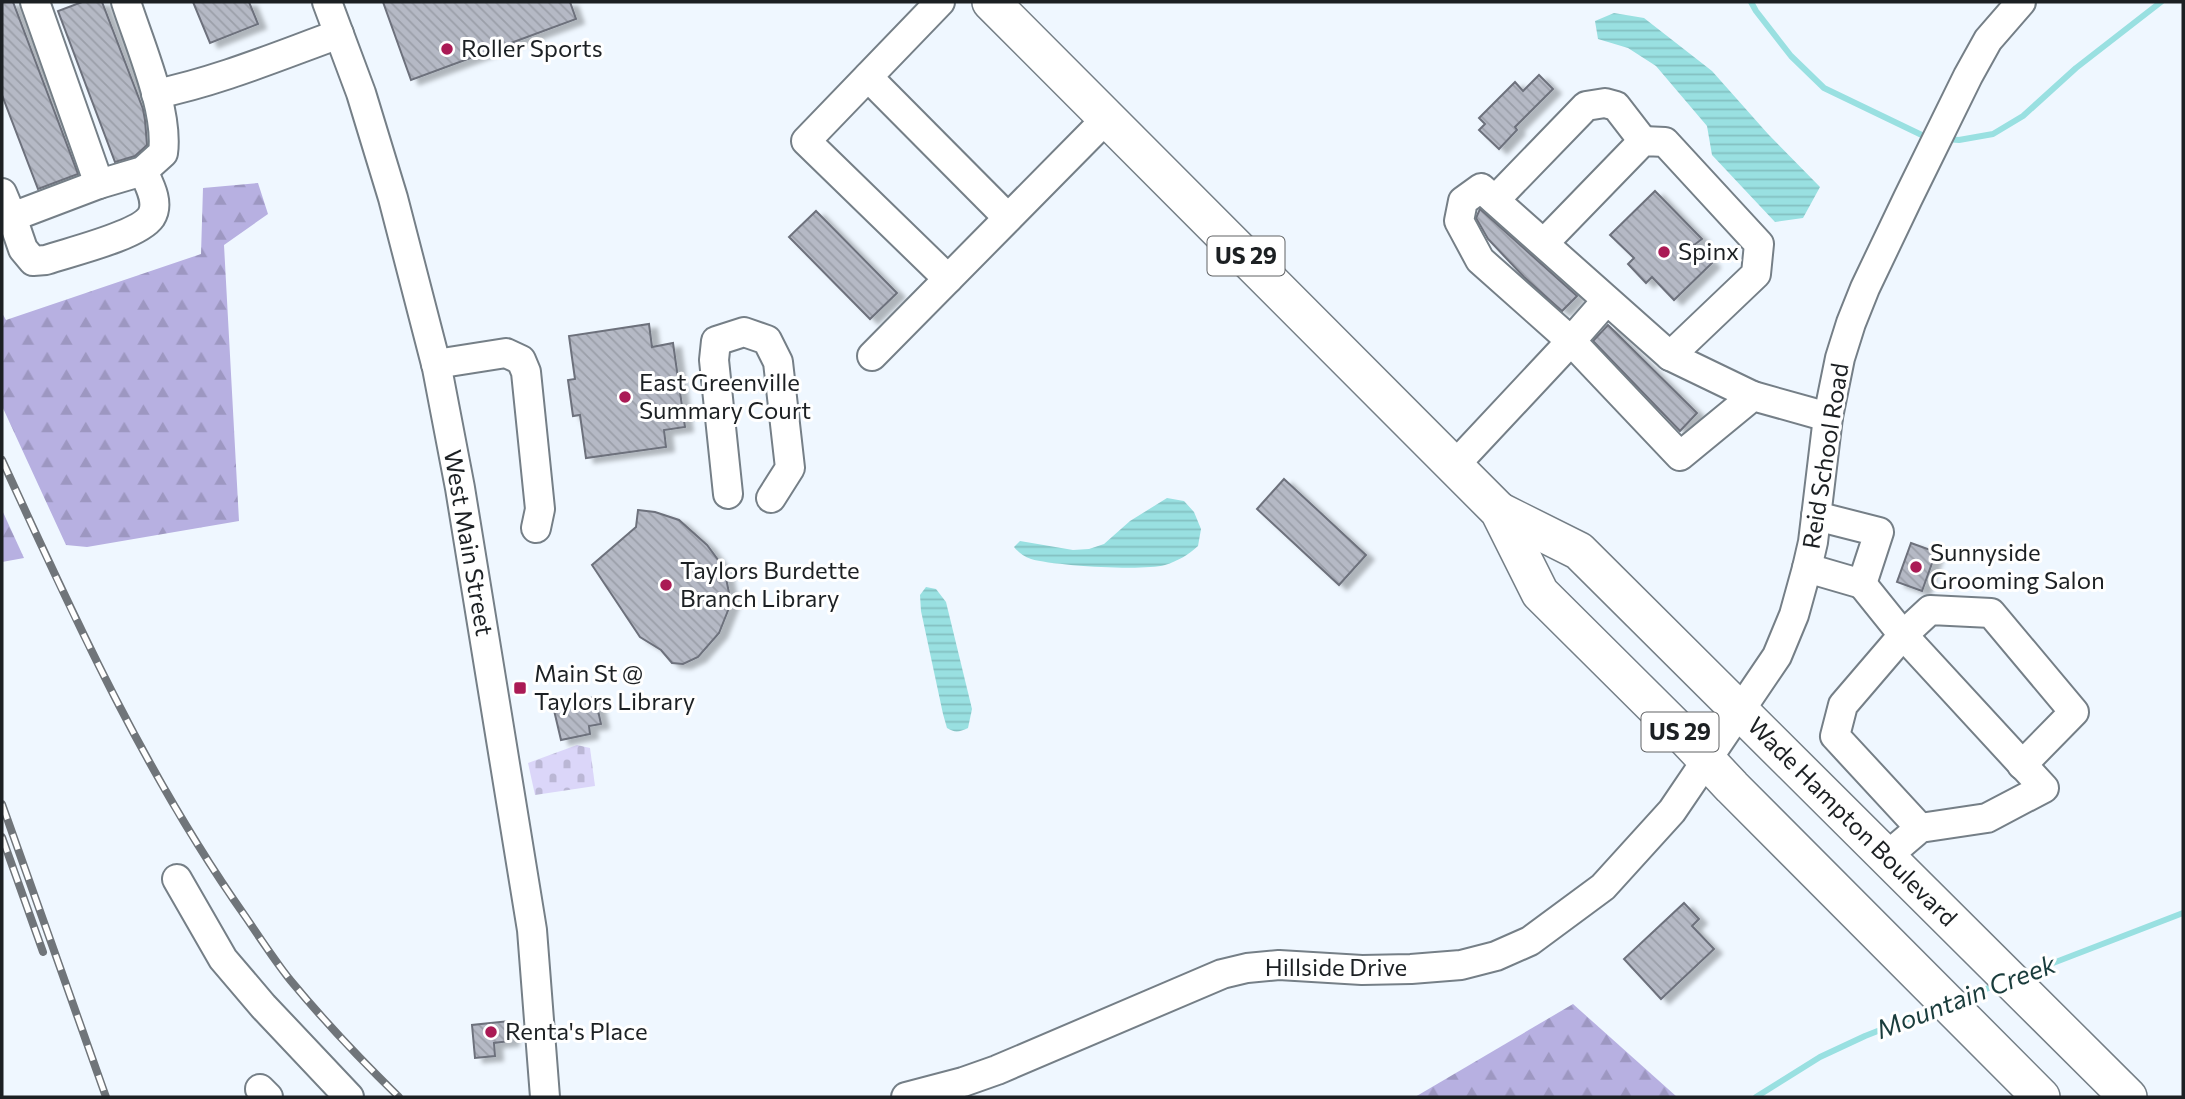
<svg xmlns="http://www.w3.org/2000/svg" width="2185" height="1099" font-family="Commissioner,sans-serif">
  <style>
    .forest { fill: url(#forest-firs) }
    .cemetery { fill: url(#cemetery-stones) }
    .water { fill: url(#water-rules) }
    .lines { fill: none; stroke-linecap: round; stroke-linejoin: round }
    .stream { stroke: #99e0e1; stroke-width: 6 }
    .building { fill: url(#building-back-hatch); stroke: #6d717c; stroke-width: 2; filter: url(#shadow) }
    .minor-casing { stroke: #757f87; stroke-width: 32 }
    .major-casing { stroke: #757f87; stroke-width: 40 }
    .minor { stroke: #fff; stroke-width: 28 }
    .major { stroke: #fff; stroke-width: 37 }
    .rail-casing { stroke: #70757a; stroke-width: 8 }
    .rail { stroke: #fff; stroke-width: 5; stroke-dasharray: 16; stroke-linecap: butt }
    .poi-dot { fill: #aa1a55; stroke: #fff; stroke-width: 2.5 }
    .labels { text-anchor: middle; stroke-width: 6; stroke-linejoin: round; paint-order: stroke }
    .shield { fill: #fff; stroke: #606365; stroke-width: 2 }
    .shield-label { font-size: 23px; font-weight: bold; fill: #1c2023 }
    .poi-label { font-size: 24px; fill: #1c2023; stroke: #fff; text-anchor: start }
    .street-label { font-size: 24px; fill: #1c2023; stroke: #fff }
    .water-label { font-size: 26px; font-style: italic; fill: #193c3c; stroke: #fff }
  </style>
  <defs>
    <pattern id="forest-firs" width="22" height="20" patternUnits="userSpaceOnUse" patternTransform="scale(1.75)"><rect width="22" height="20" fill="#b7b0e1"/><path d="M5 1l3.5 6h-7zM16 11l3.5 6h-7z" fill="#9d97c1"/></pattern>
    <pattern id="cemetery-stones" width="16" height="16" patternUnits="userSpaceOnUse" patternTransform="scale(1.75)"><rect width="16" height="16" fill="#dbd6f9"/><path d="M2 7V4a2 2 0 0 1 4 0v3zM10 15v-3a2 2 0 0 1 4 0v3z" fill="#bbb7d5"/></pattern>
    <pattern id="water-rules" width="6" height="5" patternUnits="userSpaceOnUse" patternTransform="scale(1.75)"><rect width="6" height="5" fill="#99e0e1"/><path d="M0 2.5h6" fill="none" stroke="#83c0c1"/></pattern>
    <pattern id="building-back-hatch" width="6" height="6" patternUnits="userSpaceOnUse" patternTransform="scale(1.75)"><rect width="6" height="6" fill="#b5b9c5"/><path d="M-1 5l2 2M0 0l6 6M5-1l2 2" fill="none" stroke="#9b9fa9"/></pattern>
    <filter id="shadow"><feDropShadow dx="8" dy="4.5" stdDeviation="2" flood-color="#0004"/></filter>
  </defs>
  <rect width="100%" height="100%" fill="#eff7ff"/>
  <!-- forest -->
  <g class="forest">
    <path d="M258,183l10,31 -44,31 15,276 -152,26 -21,-2 -64,-139v-93l4,7 195,-66 2,-66z"/>
    <path d="M2,510l22,48 -22,4z"/>
    <path d="M1573,1004l104,93h-262z"/>
  </g>
  <!-- cemetery -->
  <path class="cemetery" d="M577,745l13,3 5,38 -60,9 -7,-32z"/>
  <!-- water -->
  <g class="water">
    <path d="M1614,13l30,5 68,53 56,63 52,53 -17,31 -28,4 -63,-67 -5,-29 -51,-60 -28,-18 -30,-9 -3,-18z"/>
    <path d="M1167,498l17,3 10,11 7,17 -3,17c-10,9 -20,15 -33,19 -22,6 -110,1 -134,-6 -7,-2 -13,-7 -17,-12l6,-6 53,9 16,-1 15,-5 26,-23z"/>
    <path d="M926,587l10,2 10,13 26,107 -4,19c-9,4 -13,5 -21,0l-4,-14 -22,-103 -1,-16z"/>
  </g>
  <g class="lines">
    <!-- stream -->
    <g class="stream">
      <path d="M1751,2l5,9 35,45 33,32 104,50"/>
      <path d="M1946,139l13,1 34,-6 30,-18 53,-48 85,-66"/>
      <path d="M2022,975l161,-62"/>
      <path d="M1960,999l39,-15"/>
      <path d="M1756,1097l64,-40 45,-21 71,-28"/>
    </g>
  </g>
  <!-- building -->
  <g class="building">
    <path d="M2,2h11l65,172 -40,15 -36,-94z"/>
    <path d="M82,2h20l41,107 2,11 2,25 -12,11 -20,6 -57,-151z"/>
    <path d="M193,2h56l9,22 -48,19z"/>
    <path d="M383,2h187l6,17 -165,61z"/>
    <path d="M1539,75l14,14 -38,38 2,3 -18,19 -20,-19 6,-6 -6,-6 36,-36 8,9z"/>
    <path d="M1655,191l47,48 -8,6 18,18 -38,37 -22,-23 -6,6 -18,-19 6,-6 -24,-23z"/>
    <path d="M1480,209l97,87 -15,15 -38,-34 -36,-38 -12,-21z"/>
    <path d="M816,211l81,82 -27,26 -81,-82z"/>
    <path d="M649,324l3,23 21,-4 12,84 -21,3 2,17 -80,11 -6,-43 -7,1 -5,-36 7,-1 -6,-43z"/>
    <path d="M1608,325l89,88 -17,18 -87,-90z"/>
    <path d="M1284,479l82,76 -27,30 -82,-76z"/>
    <path d="M638,510l17,2 24,8 28,25 17,23 7,35 -12,30 -21,24 -15,7 -11,-1 -11,-13 -21,-13 -48,-72 44,-38z"/>
    <path d="M1911,543l25,9 -14,39 -25,-9z"/>
    <path d="M595,697l6,27 -12,2 1,8 -29,6 -8,-34z"/>
    <path d="M1684,903l15,16 -7,7 22,23 -53,50 -37,-40z"/>
    <path d="M509,1021l2,20 -17,2 1,13 -20,2 -3,-33z"/>
  </g>
  <g class="lines">
    <!-- minor casing -->
    <g class="minor-casing">
      <g id="minor">
        <path d="M35,2l64,182 44,-13 20,-18c6,-42 -24,-110 -37,-151"/>
        <path d="M327,2l34,91 32,105 44,170 23,120 72,442 13,167"/>
        <path d="M940,2l-134,139 142,138"/>
        <path d="M868,77l140,141"/>
        <path d="M156,94c63,-13 122,-38 183,-60"/>
        <path d="M2,193l10,24 87,-33"/>
        <path d="M1495,200l91,-94 19,-3 11,3 27,35"/>
        <path d="M12,217l11,32 10,12 13,-1c23,-8 92,-24 105,-43 9,-14 -2,-33 -8,-46"/>
        <path d="M1544,243l99,-102 22,1 94,102 -3,30 -86,82"/>
        <path d="M1607,300l-36,41 -91,-81 -21,-39 4,-20 18,-13 189,168 83,40"/>
        <path d="M872,356l236,-239"/>
        <path d="M436,364l70,-11 15,7 5,12 14,137 -4,19"/>
        <path d="M1454,466l117,-125 109,115 73,-60 75,21"/>
        <path d="M728,494l-14,-134 2,-19 28,-9 23,8 11,22 12,106 -19,30"/>
        <path d="M1807,568l55,16 17,-52 -63,-16"/>
        <path d="M1862,584l41,51 141,153 -57,30 -67,10 -34,29"/>
        <path d="M1920,828l-85,-92 8,-31 60,-70 27,-25 61,3 83,99 -52,53"/>
        <path d="M177,879l46,80 40,47 86,91"/>
        <path d="M260,1089l8,8"/>
        <path d="M906,1097l57,-15 34,-12 225,-96 25,-6 32,-3 83,5 49,-1 50,-4 35,-9 34,-15 73,-54 69,-76 105,-155 17,-41 13,-47 6,-26 15,-125 12,-59 11,-35 14,-35 43,-90 60,-122 20,-36 33,-38"/>
      </g>
    </g>
    <!-- major casing -->
    <g class="major-casing">
      <g id="major">
        <path d="M991,2l508,509 41,82 148,147 44,47 309,310"/>
        <path d="M1499,511l80,40 549,546"/>
      </g>
    </g>
    <!-- minor -->
    <use href="#minor" class="minor"/>
    <!-- major -->
    <use href="#major" class="major"/>
    <!-- rail casing -->
    <g class="rail-casing">
      <g id="rail">
        <path d="M2,460c72,157 143,314 243,456 15,22 30,45 46,65 34,41 70,79 108,116"/>
        <path d="M2,804l104,293"/>
        <path d="M2,837l41,115"/>
      </g>
    </g>
    <!-- rail -->
    <use href="#rail" class="rail"/>
  </g>
  <!-- markers -->
  <g class="poi-dot">
    <circle cx="447" cy="49" r="7"/>
    <circle cx="1664" cy="252" r="7"/>
    <circle cx="625" cy="397" r="7"/>
    <circle cx="1916" cy="567" r="7"/>
    <circle cx="666" cy="585" r="7"/>
    <rect x="513" y="681" width="14" height="14" rx="3.5"/>
    <circle cx="491" cy="1032" r="7"/>
  </g>
  <g class="labels">
    <!-- shield labels -->
    <g class="shield">
      <rect x="1207.5" y="236.5" width="77" height="39" rx="5"/>
      <rect x="1641.5" y="712.5" width="77" height="39" rx="5"/>
    </g>
    <g class="shield-label">
      <text x="1246" y="264">US 29</text>
      <text x="1680" y="740">US 29</text>
    </g>
    <!-- poi labels -->
    <g class="poi-label">
      <text x="461" y="57">Roller Sports</text>
      <text x="1678" y="260">Spinx</text>
      <text x="639" y="391">East Greenville<tspan x="639" dy="28">Summary Court</tspan></text>
      <text x="1930" y="561">Sunnyside<tspan x="1930" dy="28">Grooming Salon</tspan></text>
      <text x="680" y="579">Taylors Burdette<tspan x="680" dy="28">Branch Library</tspan></text>
      <text x="534" y="682">Main St @<tspan x="534" dy="28">Taylors Library</tspan></text>
      <text x="505" y="1040">Renta's Place</text>
    </g>
    <!-- street labels -->
    <g class="street-label">
      <text transform="translate(1826 456) rotate(-81)" y="8">Reid School Road</text>
      <text transform="translate(468 543) rotate(80)" y="8">West Main Street</text>
      <text transform="translate(1852 822) rotate(45)" y="8">Wade Hampton Boulevard</text>
      <text x="1336" y="976">Hillside Drive</text>
    </g>
    <!-- water labels -->
    <g class="water-label">
      <text transform="translate(1966 997) rotate(-21)" y="9">Mountain Creek</text>
    </g>
  </g>
  <!-- border -->
  <rect width="2185" height="1099" fill="none" stroke="#1c2023" stroke-width="7"/>
</svg>
